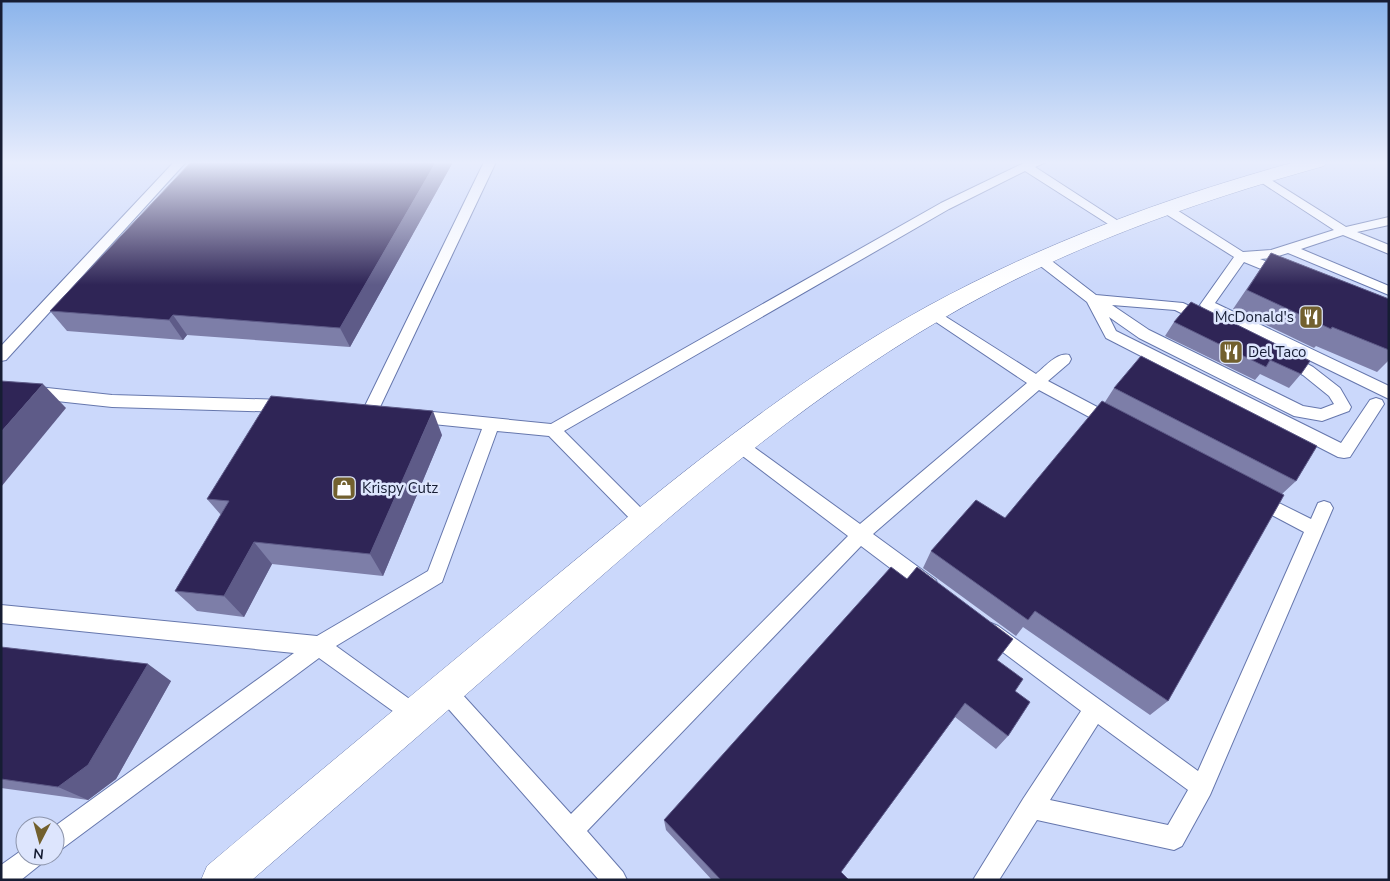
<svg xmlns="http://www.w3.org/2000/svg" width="1390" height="881" font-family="'Nunito Sans',sans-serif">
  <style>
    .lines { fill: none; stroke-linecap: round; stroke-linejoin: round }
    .service-casing { stroke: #6677ad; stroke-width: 2 }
    .primary-casing { stroke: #6677ad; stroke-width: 1 }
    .service { fill: #fff; fill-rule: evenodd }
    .primary { fill: #fff; fill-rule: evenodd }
    .wall { fill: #7d7ea8 }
    .shaded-wall { fill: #5e5b88 }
    .building { fill: #2f2556; stroke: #5e5b88 }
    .labels { text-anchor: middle; stroke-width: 5; stroke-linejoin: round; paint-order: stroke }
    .poi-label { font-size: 15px; fill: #161d33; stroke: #dde5fd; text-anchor: start }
  </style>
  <rect width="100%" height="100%" fill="#cbd8fb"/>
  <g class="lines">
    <!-- service casing -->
    <g class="service-casing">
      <g id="service">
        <path d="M174,162h12l-180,198 -5,1v-15z"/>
        <path d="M484,162h12l-116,245 9,2 2,4 -2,4 -6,2 -19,-3 -2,-4z"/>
        <path d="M1026,162h20l-11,5 91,59 -2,3h-8l-91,-58 -76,38 -385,222 86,86 3,5 -3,5 -6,2 -6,-2 -89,-91 -52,-5 -55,151 -106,64 86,62 3,7 -3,7 -7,3 -7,-3 -89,-64 -256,190 -8,4v-26l239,-173 -293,-30v-18l316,31 111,-65 54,-142 -69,-7 -6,-2 -2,-4 2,-4 6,-2 138,14 390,-221z"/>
        <path d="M1260,173l86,54 43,-10v8l-32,7 32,13v9l-46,-19 -42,14 88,37v9l-101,-42 -16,5 -12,1 28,11 2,3 -2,3h-10l-34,-14 -29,41 174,83v13l-187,-91 -2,-3 34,-48 -73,-46 -2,-3 2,-3h8l74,47 28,-2 63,-20 -78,-51 -2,-2z"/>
        <path d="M1039,254l5,1 52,40 87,8 88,41 42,23 27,21 11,19 -2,4 -27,10 -28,-5 -155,-78 -30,-21 7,14 225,112 29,-43 6,-2 6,2 2,4 -34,53 -6,1 -6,-1 -232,-119 -19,-36 -53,-41 -2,-3 2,-3zM1112,305l63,5 86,42 42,23 26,21 5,8 -13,5 -18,-3 -154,-76z"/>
        <path d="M932,308l104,66c9,-7 21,-22 33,-19l2,4 -2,4 -21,18 70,37 2,4 -2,4 -6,2 -6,-2 -67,-36 -166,144 63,46 2,6 -2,6 -7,2 -7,-2 -61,-46 -274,285 36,41 4,8h-28l-161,-183 -3,-7 3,-7 7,-3 7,3 119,131 277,-278 -116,-88 -2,-4 2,-4 6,-2 6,2 116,84 167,-141 -100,-67 -2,-3 2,-3z"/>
        <path d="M1,383l111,12 174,5 6,2 2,4 -2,4 -6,2 -174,-5 -111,-12z"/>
        <path d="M1257,492l54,27 7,-16 6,-2 6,2 3,5 -123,287 -28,51 -8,4 -137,-30 -38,60h-26l50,-81 58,-88 -97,-73 -3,-6 3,-6 7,-3 7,3 200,145 106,-239 -53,-28 -3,-5 3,-5zM1098,724l90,66 -20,35 -118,-25z"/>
        <path d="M25,848v8h20l-4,8 -20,16h-20v-15z"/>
      </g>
    </g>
    <!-- primary casing -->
    <g class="primary-casing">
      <path id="primary" d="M1295,162h32l-3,4c-133,37 -263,83 -382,153 -144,84 -269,194 -393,303 -99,87 -198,172 -297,258h-51l6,-14c114,-96 229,-191 344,-286 120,-99 240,-199 377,-274 116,-63 239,-109 367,-144z"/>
    </g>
    <!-- service -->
    <use href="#service" class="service"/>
    <!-- primary -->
    <use href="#primary" class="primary"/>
  </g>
  <!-- wall -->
  <g class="wall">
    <path d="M453,162l-103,185 -163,-12 -4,5 -116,-9 -17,-20z"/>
    <path d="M1271,253l118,46v61l-12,12 -61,-26 -2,2 -81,-39z"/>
    <path d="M1191,302l110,72 -12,14 -29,-14 -5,6 -90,-44 9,-14z"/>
    <path d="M1114,388l182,93 -14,13 -114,207 -18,14 -127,-88 -7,9 -93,-68 8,-17 74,-33 100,-116z"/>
    <path d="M442,435l-59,141 -111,-12 -28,53 -47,-6 -22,-20 46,-76 -14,-16z"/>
    <path d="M1,647l170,34 -55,98 -28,21 -87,-12z"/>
    <path d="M997,661l18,30 -7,45 -12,13 -41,-32 -114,155 8,8h-137l-46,-50 -2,-10z"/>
  </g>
  <!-- shaded-wall -->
  <g class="shaded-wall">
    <path d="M436,162h17l-103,185 -10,-19z"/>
    <path d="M173,315l14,20 -4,5 -14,-20z"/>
    <path d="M43,384l23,24 -65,79v-55z"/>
    <path d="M433,411l9,24 -59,141 -13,-22z"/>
    <path d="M254,542l18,22 -28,53 -20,-21z"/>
    <path d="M148,664l23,17 -55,98 -28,21 -30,-13z"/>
  </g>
  <!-- building -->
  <g class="building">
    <path d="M191,162h245l-96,166 -167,-13 -4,5 -119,-9z"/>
    <path d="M1271,253l118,46v51l-57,-23 -1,2 -84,-39z"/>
    <path d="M1191,302l119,59 -9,13 -31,-14 -4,7 -92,-45z"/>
    <path d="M1141,356l176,90 -21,35 -182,-93z"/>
    <path d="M1,381l42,3 -42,48z"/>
    <path d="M271,396l162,15 -63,143 -116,-12 -30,54 -49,-5 54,-90 -22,-2z"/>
    <path d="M1102,401l182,94 -116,206 -133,-90 -7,9 -97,-69 45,-51 29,18z"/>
    <path d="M891,567l16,12 10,-12 96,72 -16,21 26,19 -8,12 15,11 -22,34 -43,-33 -124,169 8,8h-128l-57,-60z"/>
    <path d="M1,647l147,17 -60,101 -30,22 -57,-8z"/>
  </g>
  <!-- sky -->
  <linearGradient id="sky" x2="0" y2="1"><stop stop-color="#8bb4eb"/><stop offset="0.57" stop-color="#e8edfd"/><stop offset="1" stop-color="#e8edfd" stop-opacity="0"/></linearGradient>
  <rect width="1390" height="285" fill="url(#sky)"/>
  <!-- icons -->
  <defs>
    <g id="restaurant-square" transform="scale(1.25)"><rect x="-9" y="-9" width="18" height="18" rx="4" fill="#72602e" stroke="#dde5fd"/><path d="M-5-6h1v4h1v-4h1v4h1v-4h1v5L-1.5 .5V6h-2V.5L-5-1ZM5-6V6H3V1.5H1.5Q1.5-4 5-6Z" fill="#fff"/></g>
    <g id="shop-square" transform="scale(1.25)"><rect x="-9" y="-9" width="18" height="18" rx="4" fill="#72602e" stroke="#dde5fd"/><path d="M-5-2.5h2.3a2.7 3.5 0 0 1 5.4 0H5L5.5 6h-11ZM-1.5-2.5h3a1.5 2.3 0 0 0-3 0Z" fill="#fff"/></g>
  </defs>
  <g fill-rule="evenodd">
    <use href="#restaurant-square" x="1311" y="317"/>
    <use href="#restaurant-square" x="1231" y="352"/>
    <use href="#shop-square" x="344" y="488"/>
  </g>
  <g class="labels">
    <!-- poi labels -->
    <g class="poi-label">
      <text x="1294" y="322" text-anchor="end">McDonald's</text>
      <text x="1248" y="357">Del Taco</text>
      <text x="362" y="493">Krispy Cutz</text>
    </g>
  </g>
  <!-- border -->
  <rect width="1390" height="881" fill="none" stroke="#161d33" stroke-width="5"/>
  <!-- north arrow -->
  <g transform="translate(40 841) rotate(186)"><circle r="24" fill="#dde5fd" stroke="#8d95ac"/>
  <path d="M0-4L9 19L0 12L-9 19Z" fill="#72602e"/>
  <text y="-8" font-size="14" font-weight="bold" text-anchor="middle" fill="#161d33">N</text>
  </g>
</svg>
